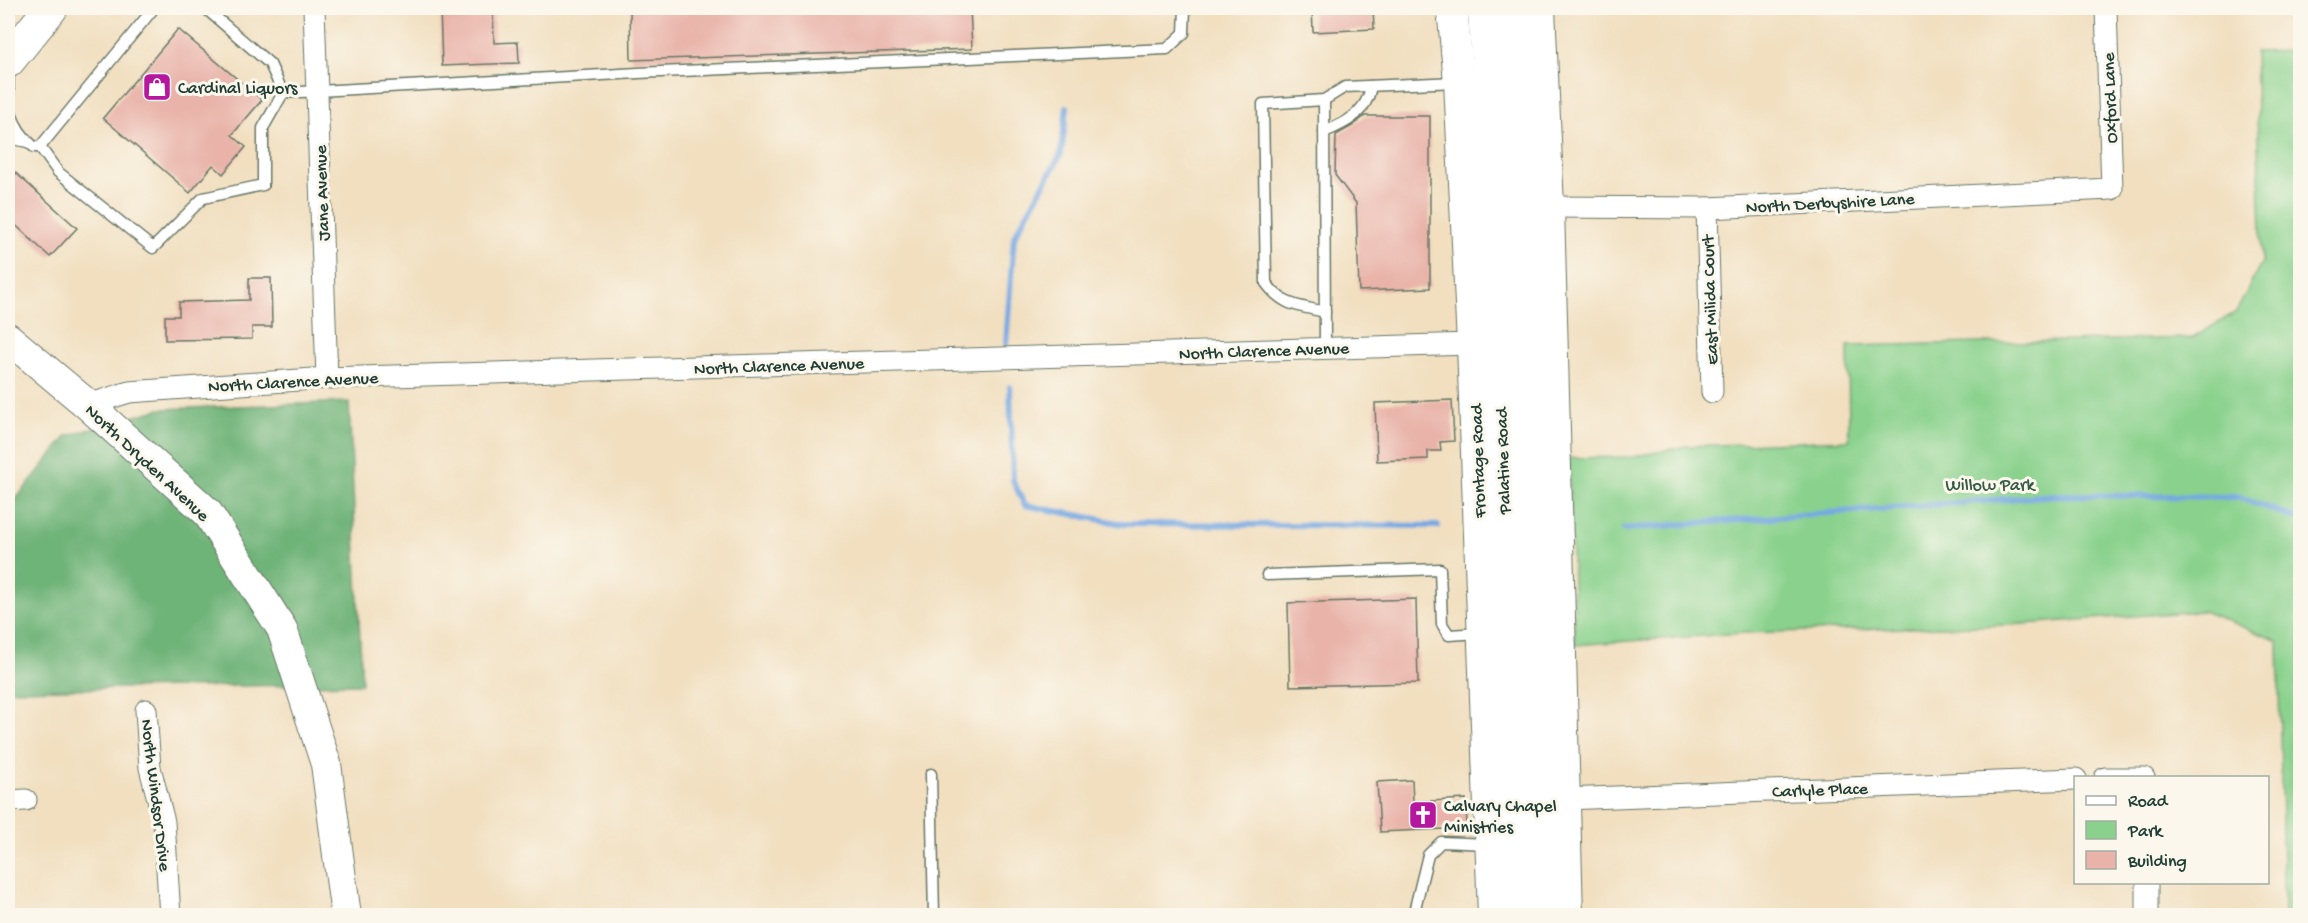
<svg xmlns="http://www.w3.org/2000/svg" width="2308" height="923" font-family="'Gochi Hand',sans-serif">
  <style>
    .green { fill: #89d18c; stroke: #548760; stroke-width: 1.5 }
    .forest { fill: #6eb378; stroke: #467856; stroke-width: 1.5 }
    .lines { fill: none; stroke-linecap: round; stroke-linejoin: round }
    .stream { stroke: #76a8e2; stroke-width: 6 }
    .building { fill: #e9b3a9 }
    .lane-casing { stroke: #687665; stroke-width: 13 }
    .street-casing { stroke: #687665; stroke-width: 23 }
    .secondary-casing { stroke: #687665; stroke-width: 32 }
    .primary-casing { stroke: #687665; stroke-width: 35 }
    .highway-casing { stroke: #687665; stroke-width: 35 }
    .lane { stroke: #fff; stroke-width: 10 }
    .street { stroke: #fff; stroke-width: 21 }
    .secondary { stroke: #fff; stroke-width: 30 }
    .primary { stroke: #fff; stroke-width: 33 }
    .highway { stroke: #fff; stroke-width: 33 }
    .labels { text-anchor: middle; stroke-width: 6; stroke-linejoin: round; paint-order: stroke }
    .poi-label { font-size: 18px; fill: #1f3d34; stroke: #fbf7ec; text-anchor: start }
    .street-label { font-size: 18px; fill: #1f3d34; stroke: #fbf7ec }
    .park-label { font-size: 18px; fill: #345b46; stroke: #fbf7ec }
  </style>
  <rect width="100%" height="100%" fill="#fbf7ec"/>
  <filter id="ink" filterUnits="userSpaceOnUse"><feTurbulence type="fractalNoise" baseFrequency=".0167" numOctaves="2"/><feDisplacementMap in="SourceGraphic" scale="12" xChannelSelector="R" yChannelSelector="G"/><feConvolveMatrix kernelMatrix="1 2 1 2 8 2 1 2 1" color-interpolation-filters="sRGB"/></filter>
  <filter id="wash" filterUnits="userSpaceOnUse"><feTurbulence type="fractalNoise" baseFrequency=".008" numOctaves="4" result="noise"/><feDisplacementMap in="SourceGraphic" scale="24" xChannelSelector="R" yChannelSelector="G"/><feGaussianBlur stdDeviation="1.35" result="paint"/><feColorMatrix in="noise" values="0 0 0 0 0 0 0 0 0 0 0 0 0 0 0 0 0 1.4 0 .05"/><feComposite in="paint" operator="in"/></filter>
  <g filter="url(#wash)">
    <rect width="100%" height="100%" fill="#f1dfc0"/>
    <!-- green -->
    <path class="green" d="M2300,51v864h-16l-6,-274 -75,-30 -194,14 -266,8 -168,12 -6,-187 64,-1 54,-11 162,-6 -1,-94 345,-8 43,-26 26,-50 -7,-210z"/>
    <!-- forest -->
    <path class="forest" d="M349,402l13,282 -354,6v-181l59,-73 93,-27z"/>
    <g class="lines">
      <!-- stream -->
      <g class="stream">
        <path d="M1006,344l8,-107 47,-83 6,-47"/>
        <path d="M1010,387l3,94 12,24 98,19 315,2"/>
        <path d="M1624,529l432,-34 182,2 62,23"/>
      </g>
    </g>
    <g id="blocks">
      <!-- building -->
      <g class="building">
        <path d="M440,8h53l1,35 24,-1 1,21 -77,3z"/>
        <path d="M630,8h340l2,41 -341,11z"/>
        <path d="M1312,8h61l1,21 -61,3z"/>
        <path d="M178,29l84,71 -30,35 14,12 -23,27 -10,-9 -23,28 -87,-75z"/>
        <path d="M1365,116h65v172l-71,3 -3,-88 -21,-28 1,-40 16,-9z"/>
        <path d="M8,166l69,62 -27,29 -42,-39z"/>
        <path d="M249,278h22l1,49h-20v12l-87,1v-24h14v-14l70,-2z"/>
        <path d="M1452,400l2,41 -14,1 1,9h-13v8l-51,2 -2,-58z"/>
        <path d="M1416,599l2,84 -128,3 -2,-83z"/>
        <path d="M1412,780l1,22 53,-3 1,29 -87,4 -3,-50z"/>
      </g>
    </g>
  </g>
  <g filter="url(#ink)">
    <use href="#blocks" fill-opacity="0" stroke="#687665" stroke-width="1.5"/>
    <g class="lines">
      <!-- lane casing -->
      <g class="lane-casing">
        <g id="lane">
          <path d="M205,8l65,56 13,29 355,-20 529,-24 17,-16 1,-25"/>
          <path d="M9,63c-1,36 -4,59 25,84h6l114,-139"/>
          <path d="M1324,100l1,249"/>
          <path d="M1324,132c23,-9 43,-20 47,-46"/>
          <path d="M8,138l20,4"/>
          <path d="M40,147l18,25 95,76 50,-50 60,-13v-57l20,-35"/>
          <path d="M1325,312c-28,-7 -41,-5 -59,-29l-3,-179 61,-4 21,-13 111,-5"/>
          <path d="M1267,575l173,-6 2,55 7,11 31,-2"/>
          <path d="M931,774l3,142"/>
          <path d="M1413,916l15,-61 13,-13 46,2"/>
        </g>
      </g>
      <!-- street casing -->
      <g class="street-casing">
        <g id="street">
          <path d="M314,8l13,370"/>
          <path d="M1549,207l158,1 405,-19 -6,-181"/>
          <path d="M1707,208l5,184"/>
          <path d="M88,405l41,-13 198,-14 1145,-34"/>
          <path d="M146,710l4,58 14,54 6,94"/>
          <path d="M2105,778h39"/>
          <path d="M1565,799l511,-20"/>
          <path d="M8,801l18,-1"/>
          <path d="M2147,882v34"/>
        </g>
      </g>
      <!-- secondary casing -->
      <g class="secondary-casing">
        <g id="secondary">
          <path d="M1452,8l7,74 13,262 21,572"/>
          <path d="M1540,8l9,199 19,709"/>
          <path d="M8,338l80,67 119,107 75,117 44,135 20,152"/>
        </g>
      </g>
      <!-- primary casing -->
      <g class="primary-casing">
        <path id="primary" d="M8,61l43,-53"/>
      </g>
      <!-- highway casing -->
      <g class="highway-casing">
        <g id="highway">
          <path d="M1484,8l6,76 27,832"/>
          <path d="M1515,8l30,908"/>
        </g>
      </g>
      <!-- lane -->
      <use href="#lane" class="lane"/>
      <!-- street -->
      <use href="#street" class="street"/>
      <!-- secondary -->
      <use href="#secondary" class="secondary"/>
      <!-- primary -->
      <use href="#primary" class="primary"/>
      <!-- highway -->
      <use href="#highway" class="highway"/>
    </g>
  </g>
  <!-- icons -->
  <defs>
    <g id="shop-square" transform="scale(1.5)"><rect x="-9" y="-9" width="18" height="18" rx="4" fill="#b5179e" stroke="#fbf7ec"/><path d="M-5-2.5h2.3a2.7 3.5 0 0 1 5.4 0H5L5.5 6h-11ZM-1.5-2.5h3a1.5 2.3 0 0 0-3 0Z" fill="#fff"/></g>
    <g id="church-square" transform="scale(1.5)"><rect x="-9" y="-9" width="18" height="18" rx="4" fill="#b5179e" stroke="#fbf7ec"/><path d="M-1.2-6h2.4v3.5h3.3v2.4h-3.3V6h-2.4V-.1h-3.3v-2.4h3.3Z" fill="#fff"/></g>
  </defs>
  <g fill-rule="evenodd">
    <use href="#shop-square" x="157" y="87"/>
    <use href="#church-square" x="1423" y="815"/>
  </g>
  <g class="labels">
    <!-- poi labels -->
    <g class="poi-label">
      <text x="178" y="93">Cardinal Liquors</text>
      <text x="1444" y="811">Calvary Chapel<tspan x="1444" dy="21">Ministries</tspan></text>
    </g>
    <!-- street labels -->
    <g class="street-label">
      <text transform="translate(2109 98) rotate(-92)" y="6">Oxford Lane</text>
      <text transform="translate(321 193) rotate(-92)" y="6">Jane Avenue</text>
      <text transform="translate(1830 202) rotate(-3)" y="6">North Derbyshire Lane</text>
      <text transform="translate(1709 300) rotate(-92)" y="6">East Milida Court</text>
      <text transform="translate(1264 350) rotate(-2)" y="6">North Clarence Avenue</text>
      <text transform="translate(779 365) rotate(-2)" y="6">North Clarence Avenue</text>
      <text transform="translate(293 381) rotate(-3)" y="6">North Clarence Avenue</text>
      <text transform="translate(1477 461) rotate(-92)" y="6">Frontage Road</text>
      <text transform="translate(1502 461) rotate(-92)" y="6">Palatine Road</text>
      <text transform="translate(148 462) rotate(43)" y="6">North Dryden Avenue</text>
      <text transform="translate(1820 789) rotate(-2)" y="6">Carlyle Place</text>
      <text transform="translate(157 795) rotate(83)" y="6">North Windsor Drive</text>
    </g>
    <!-- park labels -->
    <g class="park-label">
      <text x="1990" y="490">Willow Park</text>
    </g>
  </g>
  <!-- margin -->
  <rect width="2308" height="923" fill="none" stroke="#fbf7ec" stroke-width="30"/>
  <!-- legend -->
  <rect x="2074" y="776" width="195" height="108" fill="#fbf7ec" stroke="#a3ada2" stroke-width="1.5"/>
  <rect x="2086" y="796" width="30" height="9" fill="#ffffff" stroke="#a3ada2" stroke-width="1.5"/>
  <text x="2128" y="806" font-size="18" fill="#1f3d34">Road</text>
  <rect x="2086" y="821" width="30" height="18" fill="#89d18c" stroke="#a3ada2" stroke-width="1.5"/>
  <text x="2128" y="836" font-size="18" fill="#1f3d34">Park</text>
  <rect x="2086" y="851" width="30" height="18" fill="#e9b3a9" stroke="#a3ada2" stroke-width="1.5"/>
  <text x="2128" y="866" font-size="18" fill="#1f3d34">Building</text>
</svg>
